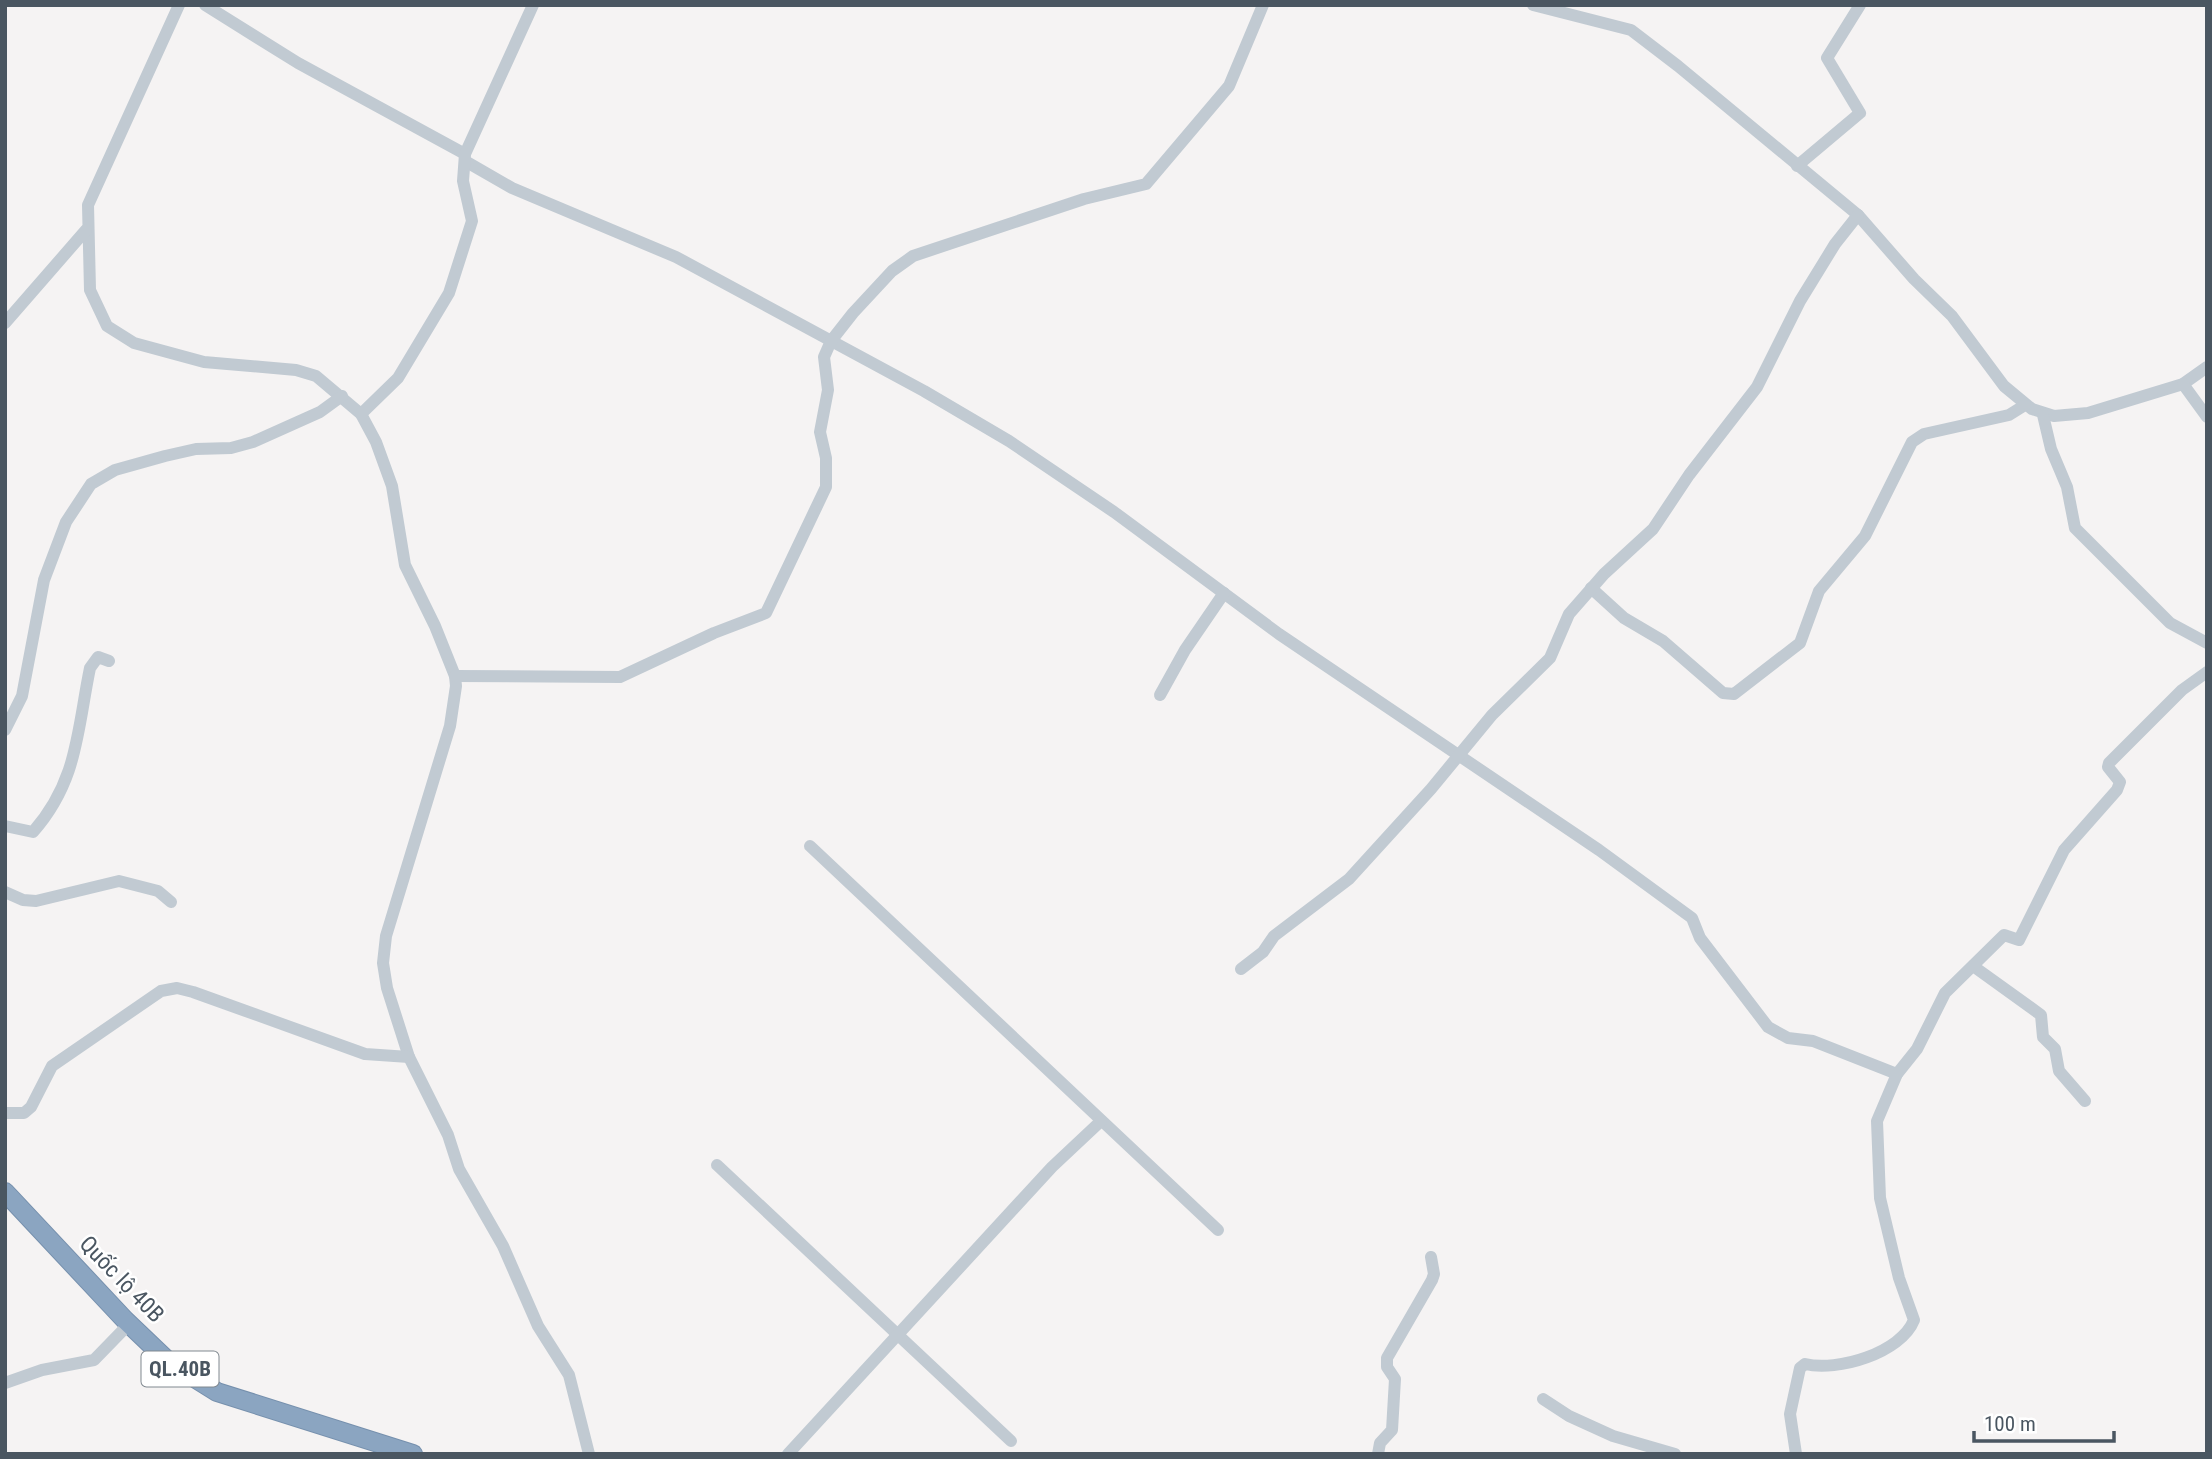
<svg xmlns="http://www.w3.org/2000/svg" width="2212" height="1459" font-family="'Roboto Condensed',sans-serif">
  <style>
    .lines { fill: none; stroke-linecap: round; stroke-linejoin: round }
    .highway-casing { stroke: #7690ad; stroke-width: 20 }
    .minor { stroke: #c1cad2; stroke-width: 12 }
    .highway { stroke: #8ba5c1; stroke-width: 18 }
    .labels { text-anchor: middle; stroke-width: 5; stroke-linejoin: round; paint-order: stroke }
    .shield { fill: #fff; stroke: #808990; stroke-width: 2 }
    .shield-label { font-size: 21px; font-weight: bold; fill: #4a5661 }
    .street-label { font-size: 23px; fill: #4a5661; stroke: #fff }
  </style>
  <rect width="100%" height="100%" fill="#f5f3f3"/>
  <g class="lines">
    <!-- highway casing -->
    <g class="highway-casing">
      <path id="highway" d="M5,1192l120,128 44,42 48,30 196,62"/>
    </g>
    <!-- minor -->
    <g class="minor">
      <path d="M179,5l-91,200 2,85 17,36 27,17 70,19 92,8 20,6 45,38 15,28 16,44 13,79 30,61 20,50 1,10 -6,40 -64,210 -3,27 4,25 22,69 39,78 11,34 44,77 35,80 31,49 20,79"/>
      <path d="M205,5l93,58 167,91"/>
      <path d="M1533,5l98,25 47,36 180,149 56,64 38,37 52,70 28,23 22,7 34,-3 95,-29 24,-17"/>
      <path d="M465,161l47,27 164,69 248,134 85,50 105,71 165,122 320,216 93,68 8,20 68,89 20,11 25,3 84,33"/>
      <path d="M1797,166l63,-53 -33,-55 33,-53"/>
      <path d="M5,323l81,-93"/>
      <path d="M2183,384l24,33"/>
      <path d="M361,414l37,-36 51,-85 23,-72 -9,-40 2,-27 68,-149"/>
      <path d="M2043,415l8,34 16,38 8,41 95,95 37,20"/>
      <path d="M1591,588l33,30 39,23 60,52 11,1 66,-51 19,-52 46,-55 47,-94 12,-8 85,-19 16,-10"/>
      <path d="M455,676l165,1 94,-44 52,-20 60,-126v-29l-6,-26 8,-42 -4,-33 7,-16 22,-28 39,-42 21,-15 171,-57 62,-15 83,-98 34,-81"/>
      <path d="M1160,695l25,-45 39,-57"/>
      <path d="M5,730l17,-34 22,-116 22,-58 25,-38 24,-14 50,-14 31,-7 35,-1 22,-6 67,-30 22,-16"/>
      <path d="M5,826l28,6c45,-51 44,-101 57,-164l8,-11 11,4"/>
      <path d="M810,846l408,384"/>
      <path d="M5,892l18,8 13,1 83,-20 39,10 13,11"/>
      <path d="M1973,966l68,49 2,22 12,12 4,22 26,30"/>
      <path d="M1241,969l22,-17 11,-16 75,-57 82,-90 61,-74 58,-57 19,-44 35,-40 49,-45 36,-54 68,-88 43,-86 35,-57 23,-29"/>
      <path d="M5,1113h19l7,-6 21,-41 109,-75 16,-3 16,4 172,62 44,3"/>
      <path d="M717,1165l294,276"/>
      <path d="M5,1383l37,-13 52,-10 35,-36"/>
      <path d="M1543,1399l26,17 44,20 62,18"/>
      <path d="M788,1454l264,-287 49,-46"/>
      <path d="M1378,1454l2,-11 12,-13 3,-51 -8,-12v-9l45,-78 2,-6 -3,-17"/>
      <path d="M1796,1454l-6,-40 10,-46 5,-4c32,8 96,-11 109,-44l-15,-42 -19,-80 -3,-77 20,-47 20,-25 28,-56 59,-58 15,5 45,-90 53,-60 3,-8 -12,-15 1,-4 73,-73 25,-18"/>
    </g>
    <!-- highway -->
    <use href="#highway" class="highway"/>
  </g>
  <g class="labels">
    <!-- shield labels -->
    <rect class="shield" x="141.5" y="1351.5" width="77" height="35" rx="5"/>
    <g class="shield-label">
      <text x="180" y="1376">QL.40B</text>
    </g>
    <!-- street labels -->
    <g class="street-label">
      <text transform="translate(122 1279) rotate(46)" y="8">Quốc lộ 40B</text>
    </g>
  </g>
  <!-- border -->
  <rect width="2212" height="1459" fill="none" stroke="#4a5661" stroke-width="14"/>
  <!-- scale -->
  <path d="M1974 1431v10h140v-10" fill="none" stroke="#4a5661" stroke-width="3.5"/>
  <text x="1984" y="1431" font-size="21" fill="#4a5661" stroke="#ffffff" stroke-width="5" paint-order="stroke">100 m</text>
</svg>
